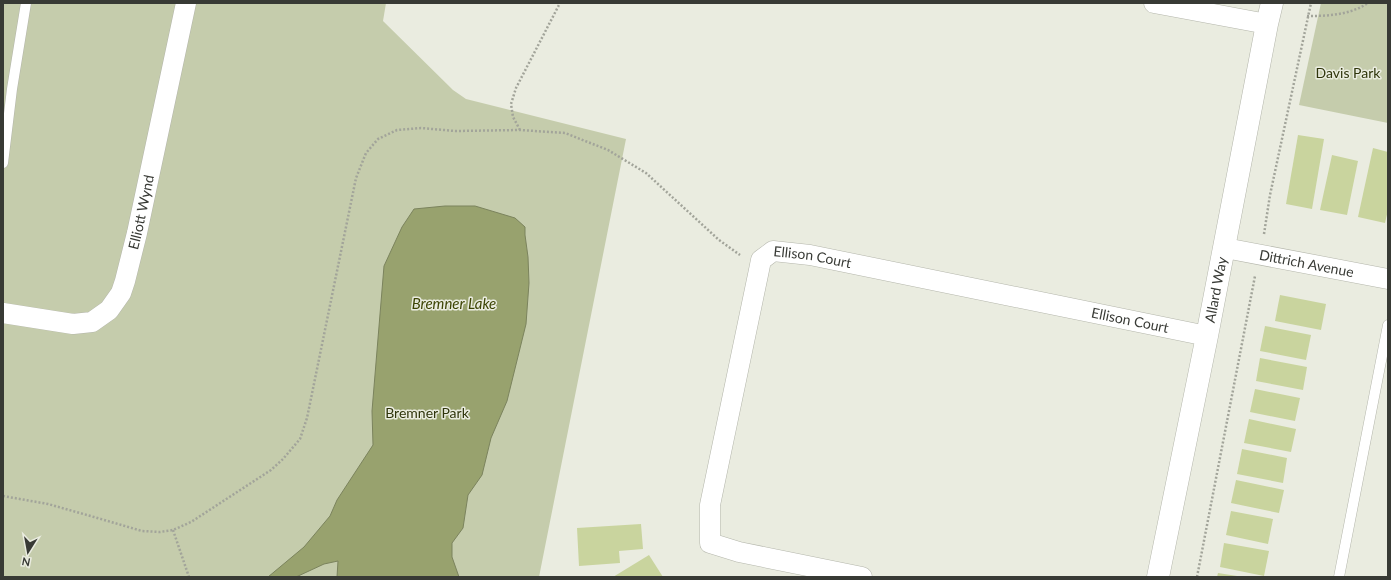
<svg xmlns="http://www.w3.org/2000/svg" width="1391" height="580" font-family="Lato,sans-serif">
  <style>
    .green { fill: #c5ccac }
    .water { fill: #98a26e; stroke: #7b835d }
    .building { fill: #c9d49e }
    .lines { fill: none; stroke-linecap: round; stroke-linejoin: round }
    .service-casing { stroke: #b4b6ab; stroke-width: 11 }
    .minor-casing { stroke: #b4b6ab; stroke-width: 21 }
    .tertiary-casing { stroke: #b4b6ab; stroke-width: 23 }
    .path { stroke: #a2a49a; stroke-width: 2.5; stroke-dasharray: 2 2; stroke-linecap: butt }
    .service { stroke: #fff; stroke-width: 10 }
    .minor { stroke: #fff; stroke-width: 20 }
    .tertiary { stroke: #fff; stroke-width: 22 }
    .labels { text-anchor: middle; stroke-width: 3; stroke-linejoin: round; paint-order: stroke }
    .park-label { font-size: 14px; fill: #2f350b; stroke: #eaece0 }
    .street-label { font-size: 14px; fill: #383a35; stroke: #eaece0 }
    .water-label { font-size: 15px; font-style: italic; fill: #3c4403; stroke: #eaece0 }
  </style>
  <rect width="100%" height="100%" fill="#eaece0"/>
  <!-- green -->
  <g class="green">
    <path d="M3,3h383l-3,18 70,69 13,9 160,40 -87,438h-536z"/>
    <path d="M1321,3h67v120l-89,-18z"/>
  </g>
  <!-- water -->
  <path class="water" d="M445,206h30l40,12 10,9v8l3,22 1,26 -3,41 -19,77 -16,37 -9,37 -14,20 -5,33 -11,15v14l7,20h-122l1,-16 -14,3 -28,13h-28l36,-30 26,-31 7,-16 36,-55 -1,-34 12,-145 18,-39 12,-18z"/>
  <!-- building -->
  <g class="building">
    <path d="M1298,135l26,4 -12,70 -26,-5z"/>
    <path d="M1373,148l15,4v58l-3,13 -27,-6z"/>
    <path d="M1332,155l26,6 -11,54 -27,-5z"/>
    <path d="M1280,295l46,9 -5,26 -46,-9z"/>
    <path d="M1265,326l46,9 -5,25 -46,-9z"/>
    <path d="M1260,358l47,9 -4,23 -47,-9z"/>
    <path d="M1255,389l45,9 -5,23 -45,-9z"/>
    <path d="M1249,419l47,10 -5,23 -47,-9z"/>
    <path d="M1242,449l45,9 -4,25 -46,-9z"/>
    <path d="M1236,480l48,10 -5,23 -48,-10z"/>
    <path d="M1231,511l42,8 -5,25 -42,-9z"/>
    <path d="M641,524l2,25 -24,2 1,12 -41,3 -2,-38z"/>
    <path d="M1224,543l45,8 -5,25 -44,-9z"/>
    <path d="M649,555l14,22h-50z"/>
    <path d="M1218,573l19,3v1h-20z"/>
  </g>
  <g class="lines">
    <!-- service casing -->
    <g class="service-casing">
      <g id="service">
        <path d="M3,163l9,-74 14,-86"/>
        <path d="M1339,577l49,-252"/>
      </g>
    </g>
    <!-- minor casing -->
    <g class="minor-casing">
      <g id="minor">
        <path d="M1154,3l113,21"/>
        <path id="s1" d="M1225,248l163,31"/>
        <path id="s2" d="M3,313l70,11 19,-2 17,-12 12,-17 4,-12 12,-48 49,-230"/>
        <path id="s3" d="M862,577l-123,-25 -29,-9v-38l49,-235 2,-10 12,-9 37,4 397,81"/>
      </g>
    </g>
    <!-- tertiary casing -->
    <g class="tertiary-casing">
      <g id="tertiary">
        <path id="s4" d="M1158,577l49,-241 60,-312 5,-21"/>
      </g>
    </g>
    <!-- path -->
    <g class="path">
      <path d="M1307,16c21,0 43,-1 61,-13"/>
      <path d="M520,130l-7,-13 -2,-13 5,-16 44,-85"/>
      <path d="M1264,234l6,-39 41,-192"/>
      <path d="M3,496l45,8 46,13 48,14 18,1 13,-2 18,-8 80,-52 12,-11 17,-20 7,-21 49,-240 10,-25 12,-14 19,-9 24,-2 34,3 65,-1 45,3 43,17 38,23 73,67 21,15"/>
      <path d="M173,530l16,47"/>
      <path d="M1197,577l58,-301"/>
    </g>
    <!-- service -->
    <use href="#service" class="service"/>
    <!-- minor -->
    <use href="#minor" class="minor"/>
    <!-- tertiary -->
    <use href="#tertiary" class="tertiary"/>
  </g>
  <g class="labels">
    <!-- park labels -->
    <g class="park-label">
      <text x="1348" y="78">Davis Park</text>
      <text x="427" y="418">Bremner Park</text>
    </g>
    <!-- street labels -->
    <g class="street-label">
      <text dy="5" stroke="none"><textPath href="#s2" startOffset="215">Elliott Wynd</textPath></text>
      <text dy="5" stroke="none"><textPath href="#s3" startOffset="499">Ellison Court</textPath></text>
      <text dy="5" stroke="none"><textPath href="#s1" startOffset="83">Dittrich Avenue</textPath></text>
      <text dy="5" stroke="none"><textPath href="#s4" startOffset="293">Allard Way</textPath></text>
      <text dy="5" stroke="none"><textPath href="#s3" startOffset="823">Ellison Court</textPath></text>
    </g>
    <!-- water labels -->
    <g class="water-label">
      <text x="454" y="309">Bremner Lake</text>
    </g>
  </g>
  <!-- border -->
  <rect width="1391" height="580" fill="none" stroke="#383a35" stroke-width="8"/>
  <!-- north arrow -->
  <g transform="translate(28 552) rotate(191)" stroke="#eaece0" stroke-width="3" paint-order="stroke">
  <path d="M0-3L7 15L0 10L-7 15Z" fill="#383a35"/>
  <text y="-6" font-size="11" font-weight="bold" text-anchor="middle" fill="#383a35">N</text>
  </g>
</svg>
